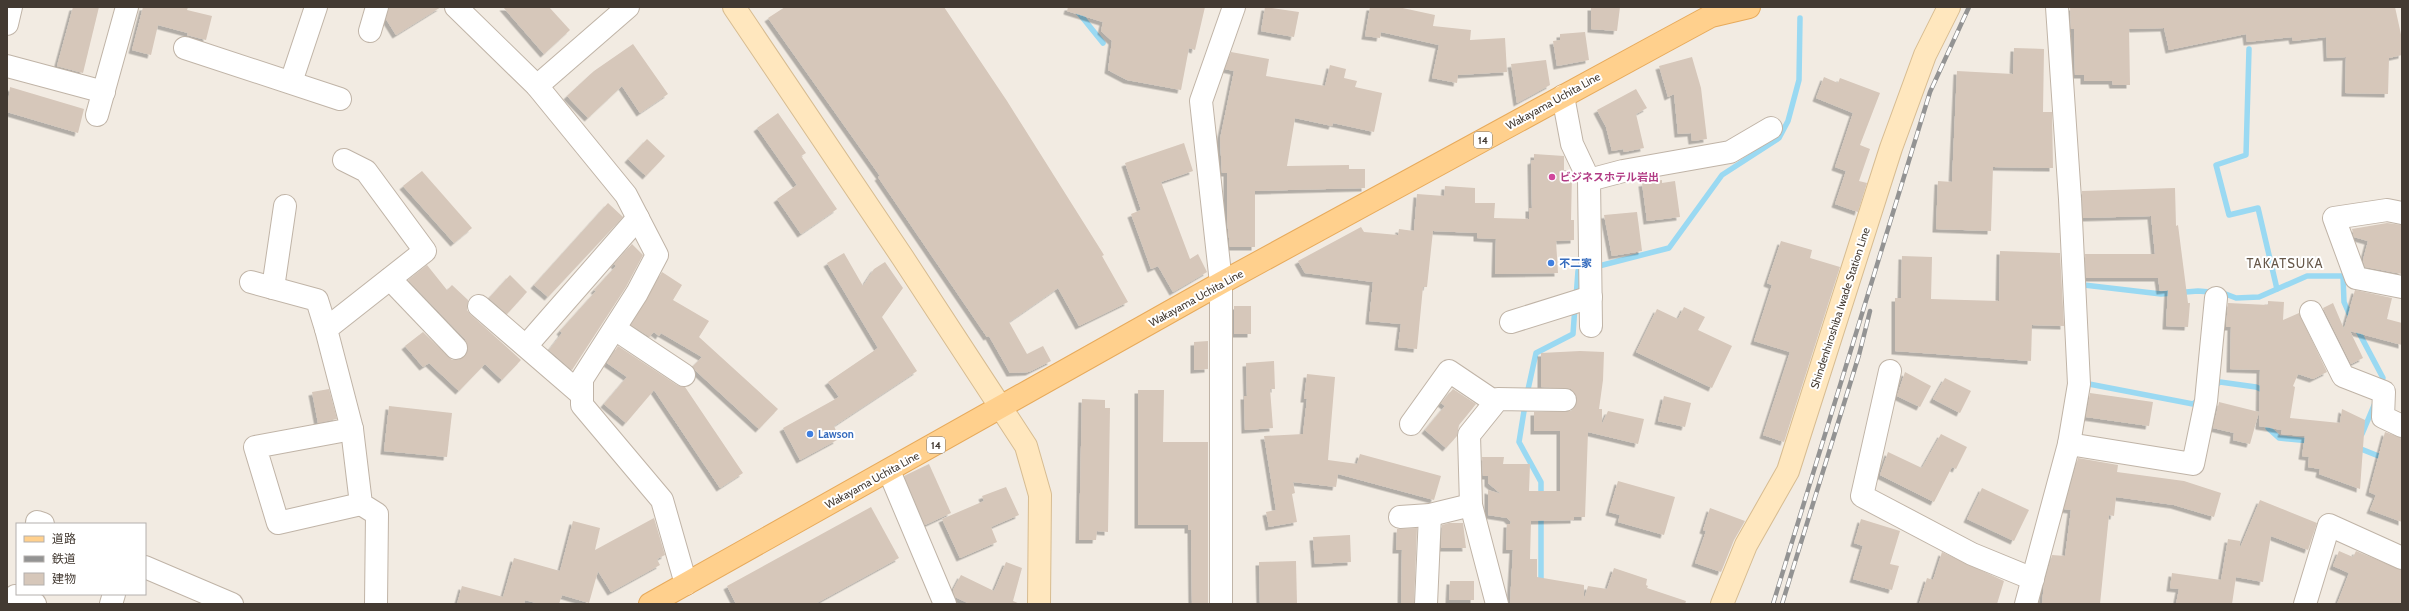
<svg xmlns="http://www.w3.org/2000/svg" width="2409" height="611" font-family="Cabin,'Noto Sans JP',sans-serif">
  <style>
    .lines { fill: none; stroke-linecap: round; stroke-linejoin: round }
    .stream { stroke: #9ad9f2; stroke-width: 5.5 }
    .building { fill: #d6c7ba; filter: url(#shadow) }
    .street-casing { stroke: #c0b4a7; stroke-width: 24 }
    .secondary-casing { stroke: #d7bc91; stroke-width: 24 }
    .primary-casing { stroke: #e7aa5b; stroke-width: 24 }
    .street { stroke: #fff; stroke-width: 22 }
    .secondary { stroke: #ffe7be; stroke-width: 22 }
    .primary { stroke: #ffd08d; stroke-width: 22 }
    .rail-casing { stroke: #939393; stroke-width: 4.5 }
    .rail { stroke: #fff; stroke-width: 3; stroke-dasharray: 9; stroke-linecap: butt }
    .hotel-dot { fill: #d1479c; stroke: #fff; stroke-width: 1.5 }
    .shop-dot { fill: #3f7fe0; stroke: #fff; stroke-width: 1.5 }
    .labels { text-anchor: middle; stroke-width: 4; stroke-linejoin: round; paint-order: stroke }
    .shield { fill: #fff; stroke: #7b7570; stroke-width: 1 }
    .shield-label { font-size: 10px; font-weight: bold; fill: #433a32 }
    .street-label { font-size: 11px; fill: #433a32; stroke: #fff }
    .hotel-label { font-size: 11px; font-weight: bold; fill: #b23c85; stroke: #fff; text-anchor: start }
    .shop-label { font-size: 11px; font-weight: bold; fill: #366cbe; stroke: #fff; text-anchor: start }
    .quarter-label { font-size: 13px; letter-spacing: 1px; fill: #665749; stroke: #fff }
  </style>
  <defs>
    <filter id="shadow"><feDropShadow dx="-3.5" dy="3.5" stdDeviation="0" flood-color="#0004"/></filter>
  </defs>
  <rect width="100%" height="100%" fill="#f2ebe2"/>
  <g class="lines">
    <!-- stream -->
    <g class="stream">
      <path d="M1074,7l29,36"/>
      <path d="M2249,49l-3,106 -30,10 13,50 29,-7 19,81"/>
      <path d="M1595,267l74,-19 53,-73 57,-37 9,-17 11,-41 1,-62"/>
      <path d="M2084,285l77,9 37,-3 25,2 13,5 23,-1 48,-21h36l1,26 7,16"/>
      <path d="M1576,298l2,-27 8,-2"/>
      <path d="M2356,327l27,51 -3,8"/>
      <path d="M2089,384l104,20 6,-5"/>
      <path d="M2213,387l7,-5 36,5 9,4"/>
      <path d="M1527,394l9,-41 37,-19 2,-28"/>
      <path d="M1525,405l-6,37 22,40v16"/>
      <path d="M2270,421l-2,7 11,10 31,3"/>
      <path d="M2362,434l13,-31"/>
      <path d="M2356,447l30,12"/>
      <path d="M1541,514v70"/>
    </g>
  </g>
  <!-- building -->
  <g class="building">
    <path d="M73,7h26l-16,66 -26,-7z"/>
    <path d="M143,7h45l-1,3 25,6 -6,24 -19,-5 1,-2 -30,-8 -7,30 -19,-5z"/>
    <path d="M389,7h52l-45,28 -10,-16z"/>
    <path d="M503,7h46l21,23 -26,24z"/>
    <path d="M785,7h159l63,94 97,154 -2,1 26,46 -49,24 -21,-38 -49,34 18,32 16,-8 8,15 -22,11 -19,1 -21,-37 -2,1 -109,-160 2,-1 -112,-158z"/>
    <path d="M1068,7h137l-10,43 -6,-2 -8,42 -54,-10 -19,-10 4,-29 -11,-10 2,-9 -36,-11z"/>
    <path d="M1265,7l34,5 -5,25 -33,-6z"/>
    <path d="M1370,7h28l37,8 -2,11 38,4 -1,10 35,-2 2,34 -49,3 -1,8 -25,-5 7,-33 -58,-13 -1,6 -15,-2z"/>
    <path d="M1591,7h29l-3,24 -26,-2z"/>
    <path d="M2070,7h325l7,32v16l-13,3 -1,36 -43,-1 1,-36 -19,1 -1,-21 -33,4 -1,-4 -45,5 -1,-8 -77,16 -5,-22 -35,1 1,56h-17l-1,-4h-28v-6h-9l-1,-46h-3z"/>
    <path d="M1585,32l4,28 -32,6 -4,-25 7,-1v-6z"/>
    <path d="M633,44l35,50 -28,19 -18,-27 -34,32 -21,-22 27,-25z"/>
    <path d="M2014,48l30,1 -1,63h9l1,56 -60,-1 -2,64 -55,-2 2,-48 14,1 5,-111 56,3z"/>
    <path d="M1231,52l38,7 -3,17 59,10 5,-21 16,4 -2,9 13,3 -2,6 27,6 -8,39 -41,-9 -1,3 -37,-8 -8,48 62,-1v4h16v19l-110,3v56h-25l-3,-27v-47h-5l-2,-34 14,-68 -9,-2z"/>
    <path d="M1692,57l9,31 6,51 -15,2 -1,-8 -13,1 -4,-40 -6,3 -9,-31z"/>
    <path d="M1546,60l4,25 -33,18 -6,-39z"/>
    <path d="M1824,77l14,6 2,-5 40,15 -20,52 10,4 -11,32 8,2 -9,29 -23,-8 11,-33 -11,-4 18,-54 -37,-15z"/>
    <path d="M10,87l74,22 -6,24 -71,-21z"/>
    <path d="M1636,89l11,19 -11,6 8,34 -20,4 -1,-3 -11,2 -6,-24 -9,-17z"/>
    <path d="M778,113l28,40 -5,3 36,53 -36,25 -24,-35 20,-14 -40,-57z"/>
    <path d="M647,139l18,17 -19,20 -18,-17z"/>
    <path d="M1184,143l9,28 -32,11 29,77 8,-5 9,18 -34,20 -15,-26 -7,3 -20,-55 10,-4 -16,-47z"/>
    <path d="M1534,154l30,2v14h6l2,3 -1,47h3v20l-18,1 2,32 -63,1 1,-35 -19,-1v-5l-44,-2 -6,56h-4l-6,62 -19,-2 3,-23 -32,-3 4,-39 -68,-9 -7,-12 63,-34 3,5 34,3 1,-6 15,2 3,-37 27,2 1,-10 30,2v15h20l-1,15 35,1v-11h3l-1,-47 3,-1z"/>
    <path d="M422,171l50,57 -18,15 -51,-57z"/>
    <path d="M1662,180v3l13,-2 5,36 -33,4 -5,-38z"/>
    <path d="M2175,188l1,38 2,-1 10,78h2l-2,24 -22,-1 2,-36 -8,1 -2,-13h-72l-1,-24h70l-4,-38 -68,2 -1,-27z"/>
    <path d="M608,203l15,14 -75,80 -14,-12z"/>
    <path d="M1637,212l5,39 -30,5 -8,-41z"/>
    <path d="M2387,223l15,2v49l-37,-7 -2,-7 5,-19 -14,-4 -2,-8z"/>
    <path d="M1781,241l31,9 -2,8 30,9 -56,175 -21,-7 27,-83 -36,-11 18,-56 -5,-2z"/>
    <path d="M632,244l11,11 -17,32 -54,83 -23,-20 13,-17 -2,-2 36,-40 -2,-1 22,-24 -2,-2z"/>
    <path d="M2000,251l60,2 4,73 -32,-1 -1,36 -136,-10v-53h6l1,-42 30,1 -1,42 68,2z"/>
    <path d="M844,253l19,33 11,-17 11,-7 18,26 -21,29 35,54 -83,55 3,7 -3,2 3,5 -37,20 -17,-32 56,-31 -11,-15 50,-34 -51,-85z"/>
    <path d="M427,265l20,25 5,-5 16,15 -1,10 4,5 50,45 -19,20 -17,-16 -26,27 -30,-28 -6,4 -18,-21 18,-14 29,28h7l9,-9 -3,-12 -57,-59z"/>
    <path d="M662,272l20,13 -9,15 36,21 -10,16 79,72 -19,20 -64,-59 -2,-4 9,-9 -41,-24 -2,3 -5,-4 -4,4 3,3 -22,-14z"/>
    <path d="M510,275l17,17 -20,22 -18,-16z"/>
    <path d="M2355,290l37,8 -5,21 15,4v22l-52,-14 13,27 -12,6 -28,-56 10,-5 11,26z"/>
    <path d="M2268,301l16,1 -1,18 16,-7 28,59 -14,7 -15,-5 -5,12 2,1 -5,31 50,5 2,-14 23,11 -5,69 -41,-15 1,-5 -12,-2 1,-10 -7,-1 3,-20 -24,-2 1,-4 -23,-4 1,-56 -30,-1 1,-42h-5l2,-24 40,2z"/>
    <rect x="1234" y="306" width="17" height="28"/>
    <path d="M1684,307l21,10 -7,13 34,16 -20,42 -76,-36 21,-43 21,10z"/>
    <path d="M1208,341v28l-14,1v-28z"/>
    <path d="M618,346l59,39 8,2 58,86 -23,15 -66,-98 -28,33 -22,-19 23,-27 -20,-14z"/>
    <path d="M1580,351l24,1 -1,28 -4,29h3v15l6,-13 36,8 -6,25 -50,-12 -3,85h-11v3l-43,1 -1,38h7v18l47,8v14l4,-13 19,3 7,-21 33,11 -1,6 2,1 -1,2 39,13 -1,3h-175l3,-54h-7l1,-26h3l1,-2 -4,-4 -19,-3v-25l13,4 -13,-11v-7h-5l-1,-19h22l-1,7h27l-1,27h31v-60h-26v-19l37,-1 4,-4 2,-7 -6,-11 -30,-2v-34z"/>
    <path d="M1274,361l1,28h-5l3,39 -28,2 -1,-34h3l-1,-33z"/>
    <path d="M1905,372l26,14 -11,21 -23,-11z"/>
    <path d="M1307,374l28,3 -7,83 29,4 3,-10 81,22 -7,24 -96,-26 -2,13 -43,-5 2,11 -3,1 5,28 -28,5 -3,-15 10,-2 -12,-74 39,-2 4,-35h-3z"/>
    <path d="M1945,378l26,13 -11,22 -27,-14z"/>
    <path d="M329,389l8,30 -19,4 -6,-31z"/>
    <path d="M1453,389l23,15 -17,21 -2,11 -11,12 -21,-18 20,-24 -4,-3z"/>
    <path d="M1138,390h26l-1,52h45v162h-16l-1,-74h-3v-5h-50z"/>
    <path d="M2090,393l63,9 -4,24 -63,-9z"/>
    <path d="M1664,396l27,7 -6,24 -27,-6z"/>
    <path d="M1082,399l23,1v8h5l-2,124 -11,-1 -1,9h-17z"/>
    <path d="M2219,402l40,10 -9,32 -17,-4 1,-7 -21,-5z"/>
    <path d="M389,406l63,7 -5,44 -63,-6z"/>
    <path d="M2385,432l17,6v84l-32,-12 6,-15 -7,-3z"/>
    <path d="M1941,434l26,13 -11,22 -4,-2 -18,35 -54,-27 8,-23 34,16z"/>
    <path d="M2078,458l40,7 -1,7 67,9 37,12 -7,24 -40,-12 -58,-8 -2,19 -5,-1 -9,89h-58l2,-20 8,-29 13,1 6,-46 -7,-1z"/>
    <path d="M929,464l22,49 -26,12 -21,-49z"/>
    <path d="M1618,481l57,16 -11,38 -46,-13 2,-7 -11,-3z"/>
    <path d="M1006,487l13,28 -28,12 6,15 -37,16 -18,-39 42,-18 -2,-5z"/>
    <path d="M1982,488l47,22 -15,31 -47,-22z"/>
    <path d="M2260,500l57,23 -9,27 -37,-14 -8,46 -27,-5 -4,27h-56l3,-15 -9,-1 2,-15 49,7 7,-41 12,2v7z"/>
    <path d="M871,507l28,51 -84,46h-79l-9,-18z"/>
    <path d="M1710,508l35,13 -11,19 -13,32 -26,-9 11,-32 -3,-1z"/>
    <path d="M654,518l11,37 -8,4 3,6 -49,27 -13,-21 -9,32 -27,-8 -3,9h-19l-15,-4 -1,4h-67l5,-18 41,11 11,-39 46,13 13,-50 27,7 -5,22z"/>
    <path d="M1861,519l39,12 -10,33 9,2 -7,24 -39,-11 10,-33 -9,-3z"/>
    <path d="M1449,523h14l3,25h-25l1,-23z"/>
    <path d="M1417,528l-3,76h-13l1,-54h-6l1,-21z"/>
    <path d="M1350,535l1,27 -36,2 -2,-27z"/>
    <path d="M2339,551l14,6 3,-6 46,19v34h-65l12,-31 -16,-7z"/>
    <path d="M1942,552l62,29 -7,23h-78l8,-26 6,2z"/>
    <path d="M1296,561l1,43h-37l-1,-42z"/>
    <path d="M1006,562l16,6 -9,33 7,3h-50l-15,-7 -2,-7 8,-15 33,16z"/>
    <path d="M1450,581h24v19h-25z"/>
  </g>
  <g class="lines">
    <!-- street casing -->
    <g class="street-casing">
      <g id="street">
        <path d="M456,7l81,79 89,109 31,60 -20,38 -55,86v26l80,95 24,84"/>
        <path d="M7,24l4,-17"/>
        <path d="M370,31l7,-24"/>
        <path d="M185,48l155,51"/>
        <path d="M7,66l97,26"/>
        <path d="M291,82l25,-75"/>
        <path d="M537,86l91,-79"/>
        <path d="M1563,96l9,48 17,36 2,146"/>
        <path d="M97,115l30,-108"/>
        <path d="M344,160l22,11 59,80 -99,78 26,100 9,75 16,10 -1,90"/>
        <path d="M1589,180l34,-9 107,-19 41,-24"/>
        <path d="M2402,213l-15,-3 -53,8 22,60 46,9"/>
        <path d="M390,279l66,69"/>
        <path d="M251,282l66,18 9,29"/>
        <path d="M273,288l12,-82"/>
        <path d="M479,306l103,89"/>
        <path d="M2311,312l32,64 41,16 -1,25 19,9"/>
        <path d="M1511,322l80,-25"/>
        <path d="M615,329l69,46"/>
        <path d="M526,346l112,-128"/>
        <path d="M1890,371l-28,125 110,58 61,25"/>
        <path d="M1411,424l38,-53 46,31"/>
        <path d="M352,429l-97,18 23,76 83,-19"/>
        <path d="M2069,444l124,20 13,-63 10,-103"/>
        <path d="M889,471l56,133"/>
        <path d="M1400,517l30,-2 41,-10"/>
        <path d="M37,522l6,2"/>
        <path d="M145,567l87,37"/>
        <path d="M15,596l20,8"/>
        <path d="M111,604l3,-10"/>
        <path d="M1221,604v-321l-20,-182 33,-94"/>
        <path d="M1426,604l4,-89"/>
        <path d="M1497,604l-26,-99 -2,-70 29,-36 67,1"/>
        <path d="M2026,604l43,-160 10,-60 -9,-185 -13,-192"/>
        <path d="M2305,604l24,-79 73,33"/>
      </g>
    </g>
    <!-- secondary casing -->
    <g class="secondary-casing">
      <g id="secondary">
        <path d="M734,7l169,251 123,188 14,49 -1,109"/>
        <path d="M1722,604l24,-59 42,-74 103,-323 34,-93 24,-48"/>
      </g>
    </g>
    <!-- primary casing -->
    <g class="primary-casing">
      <path id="primary" d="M650,604l571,-321 442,-241 48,-26 38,-9"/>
    </g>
    <!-- street -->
    <use href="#street" class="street"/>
    <!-- secondary -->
    <use href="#secondary" class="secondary"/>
    <!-- primary -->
    <use href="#primary" class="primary"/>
    <!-- rail casing -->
    <g class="rail-casing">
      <g id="rail">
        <path d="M1773,604l157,-512 39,-85"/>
        <path d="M1782,604l77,-249 11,-44"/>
      </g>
    </g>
    <!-- rail -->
    <use href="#rail" class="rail"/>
  </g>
  <!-- markers -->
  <circle class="hotel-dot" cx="1552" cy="177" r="4"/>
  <g class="shop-dot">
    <circle cx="1551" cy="263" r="4"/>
    <circle cx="810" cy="434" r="4"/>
  </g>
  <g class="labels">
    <!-- shield labels -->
    <g class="shield">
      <rect x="1474" y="132" width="18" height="16" rx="3"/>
      <rect x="927" y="437" width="18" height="16" rx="3"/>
    </g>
    <g class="shield-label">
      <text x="1483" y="144">14</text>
      <text x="936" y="449">14</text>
    </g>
    <!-- street labels -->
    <g class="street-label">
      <text transform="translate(1553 101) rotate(-29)" y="4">Wakayama Uchita Line</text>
      <text transform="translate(1196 298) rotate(-29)" y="4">Wakayama Uchita Line</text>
      <text transform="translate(1840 308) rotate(-72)" y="4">Shindenhiroshiba Iwade Station Line</text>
      <text transform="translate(872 480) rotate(-29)" y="4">Wakayama Uchita Line</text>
    </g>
    <!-- hotel labels -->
    <g class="hotel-label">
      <text x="1560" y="181">ビジネスホテル岩出</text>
    </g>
    <!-- shop labels -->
    <g class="shop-label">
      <text x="1559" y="267">不二家</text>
      <text x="818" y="438">Lawson</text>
    </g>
    <!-- quarter labels -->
    <g class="quarter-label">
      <text x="2285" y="268">TAKATSUKA</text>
    </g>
  </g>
  <!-- border -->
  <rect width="2409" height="611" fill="none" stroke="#433a32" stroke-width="16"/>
  <!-- legend -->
  <rect x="16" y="523" width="130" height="72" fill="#ffffff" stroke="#b4b0ad"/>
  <rect x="24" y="536" width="20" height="6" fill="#ffd08d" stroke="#b4b0ad"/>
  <text x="52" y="543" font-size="12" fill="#433a32">道路</text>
  <rect x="24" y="556" width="20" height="6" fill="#939393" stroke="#b4b0ad"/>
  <text x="52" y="563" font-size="12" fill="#433a32">鉄道</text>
  <rect x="24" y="573" width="20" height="12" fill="#d6c7ba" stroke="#b4b0ad"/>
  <text x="52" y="583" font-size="12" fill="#433a32">建物</text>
</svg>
